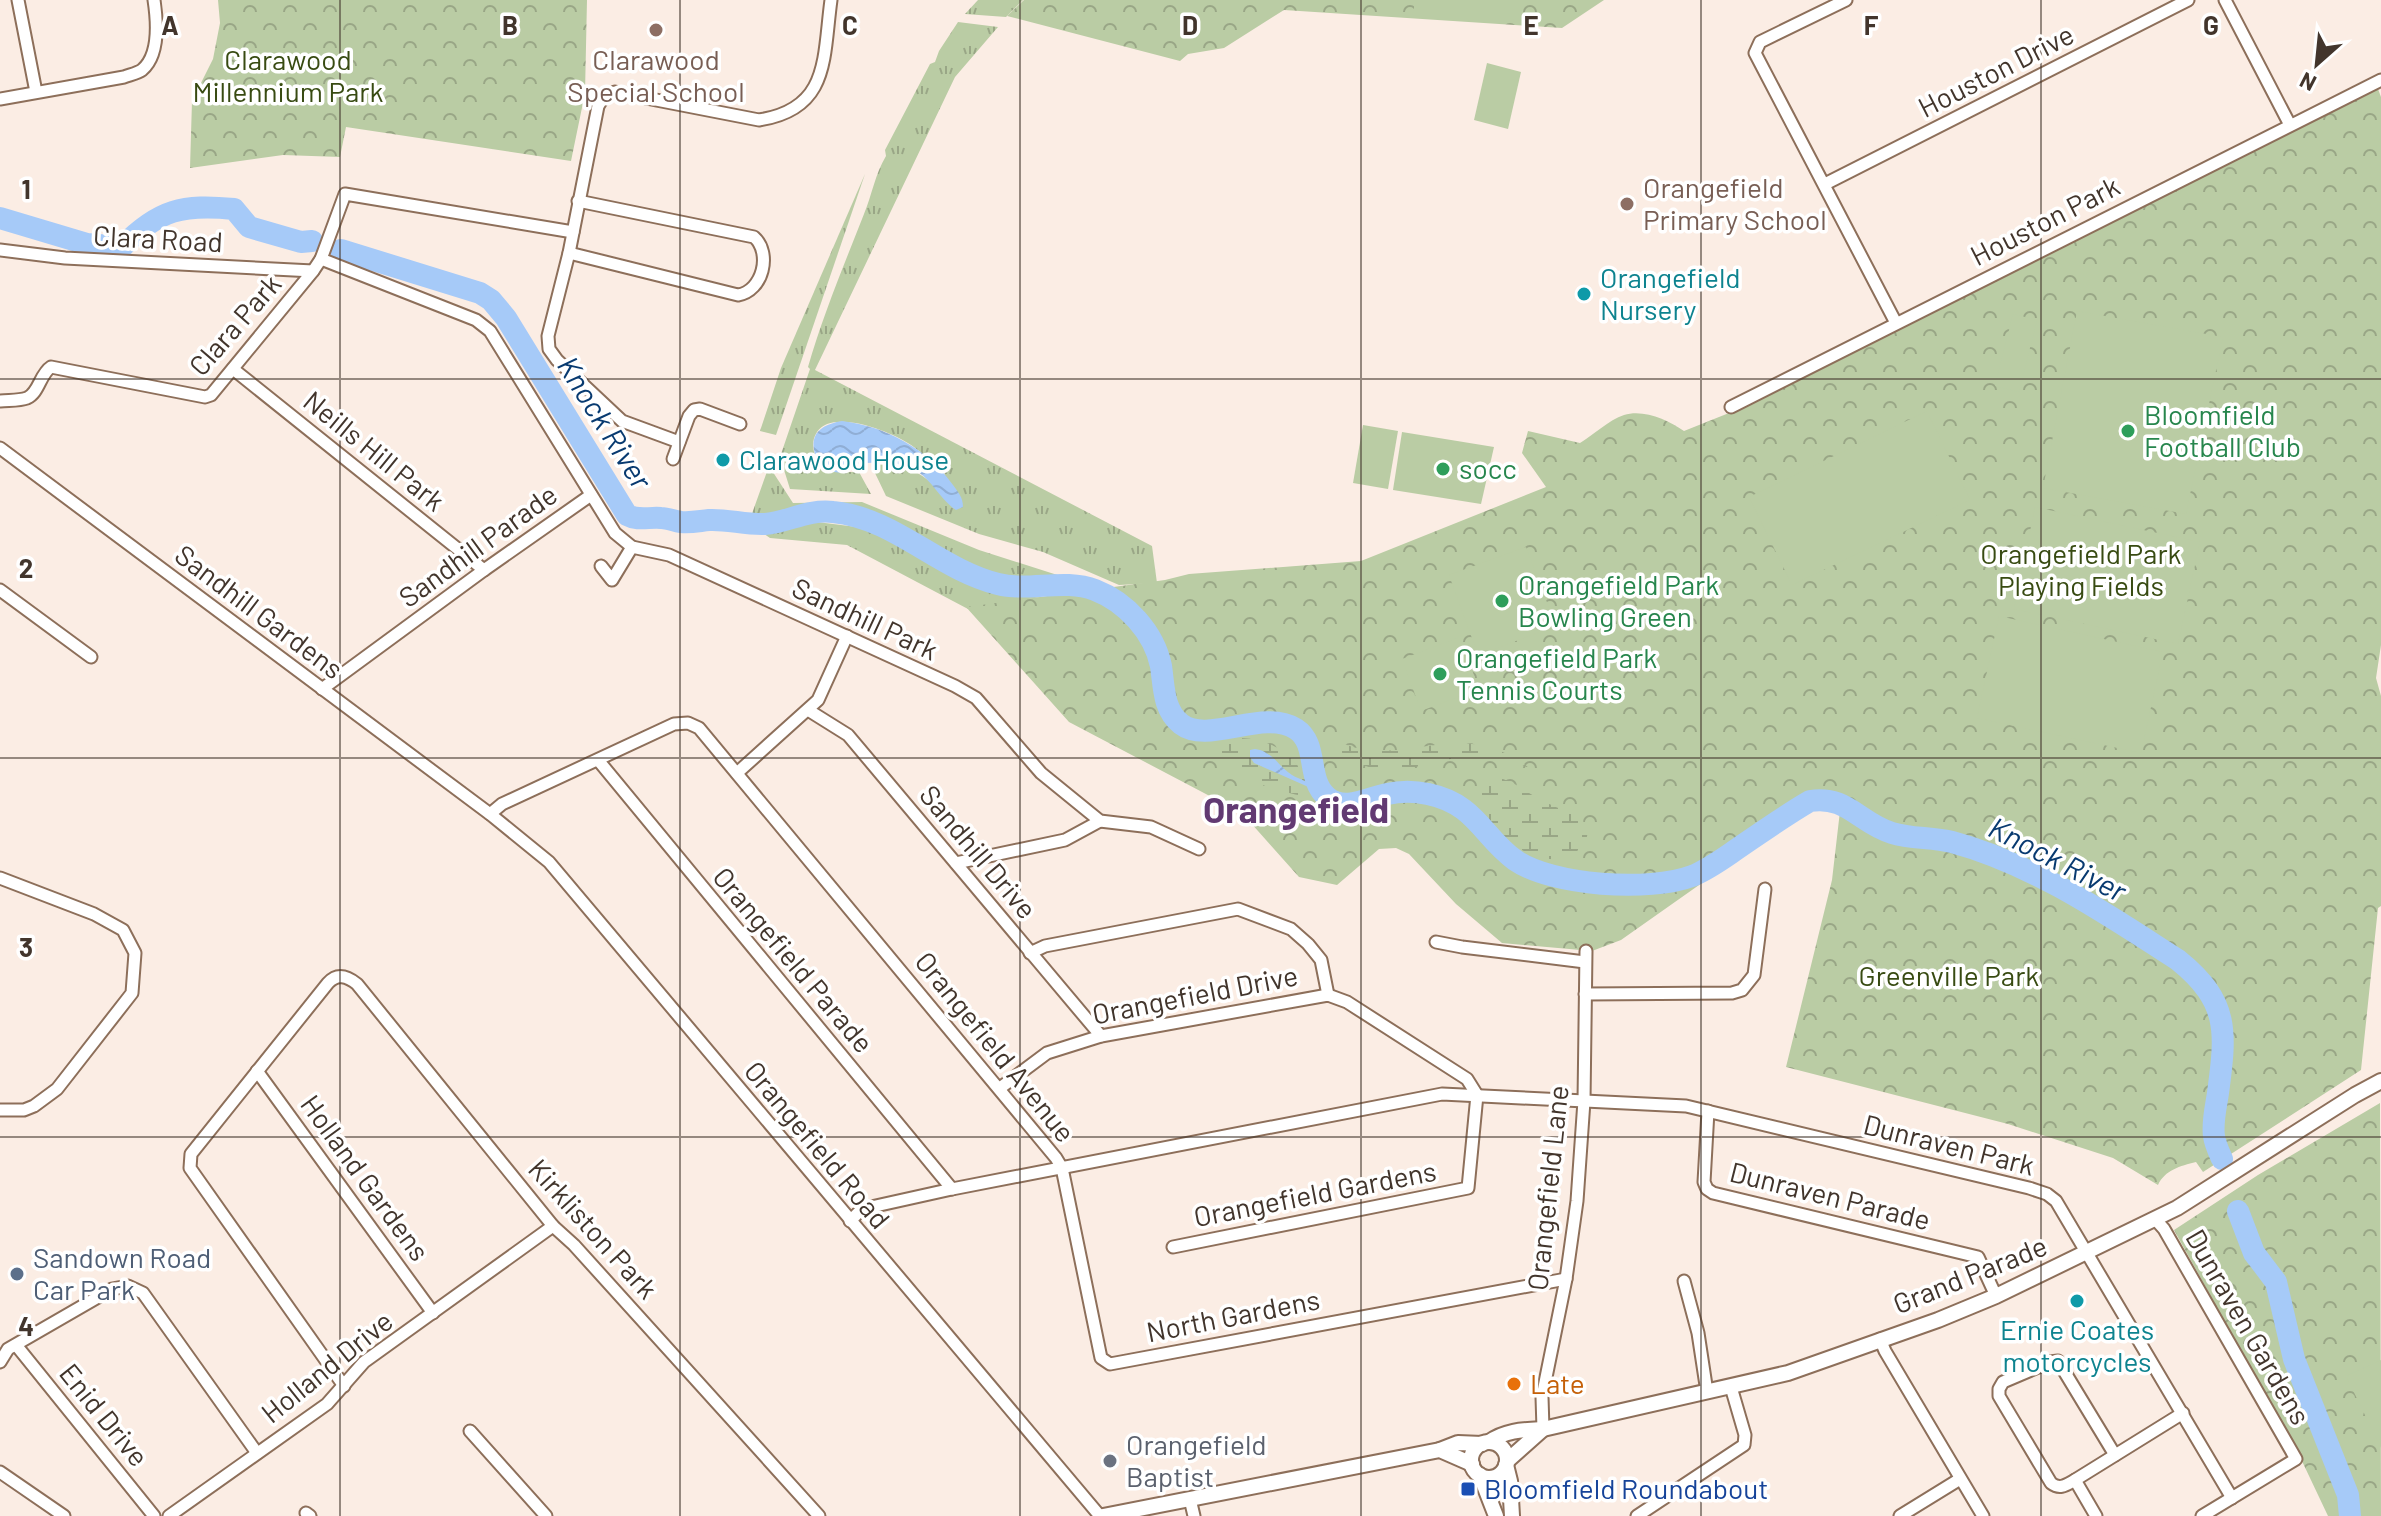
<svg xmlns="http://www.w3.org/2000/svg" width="2381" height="1516" font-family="Barlow,sans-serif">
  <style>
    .grass { fill: url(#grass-tufts) }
    .forest { fill: url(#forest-crowns) }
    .wetland { fill: url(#wetland-marsh) }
    .garden { fill: #bacca4 }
    .water { fill: url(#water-waves) }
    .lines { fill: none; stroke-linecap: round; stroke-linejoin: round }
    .river { stroke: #a6caf8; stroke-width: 22 }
    .minor-casing { stroke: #8d6f5a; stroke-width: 15 }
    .tertiary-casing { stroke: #8d6f5a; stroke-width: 18 }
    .minor { stroke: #fff; stroke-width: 11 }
    .tertiary { stroke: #fff; stroke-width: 14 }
    .grid { fill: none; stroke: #42352c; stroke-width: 2; stroke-opacity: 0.55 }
    .education-dot { fill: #8d6e63; stroke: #fff; stroke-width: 3 }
    .culture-dot { fill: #0f9aa8; stroke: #fff; stroke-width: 3 }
    .leisure-dot { fill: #2e9e5b; stroke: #fff; stroke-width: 3 }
    .service-dot { fill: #5c6f8a; stroke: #fff; stroke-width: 3 }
    .food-dot { fill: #e8710a; stroke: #fff; stroke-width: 3 }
    .worship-dot { fill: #6b7280; stroke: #fff; stroke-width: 3 }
    .transit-dot { fill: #1a4fb4; stroke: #fff; stroke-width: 3 }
    .labels { text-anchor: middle; stroke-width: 7; stroke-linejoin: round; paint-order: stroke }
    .park-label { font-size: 28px; fill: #384b12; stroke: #fff }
    .education-label { font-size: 28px; fill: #785e54; stroke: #fff }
    .street-label { font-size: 28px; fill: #42352c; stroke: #fff }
    .culture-label { font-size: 28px; fill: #0d838f; stroke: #fff; text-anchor: start }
    .leisure-label { font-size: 28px; fill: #27864d; stroke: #fff; text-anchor: start }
    .service-label { font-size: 28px; fill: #4e5e75; stroke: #fff; text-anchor: start }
    .food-label { font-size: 28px; fill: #c56008; stroke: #fff; text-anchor: start }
    .worship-label { font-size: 28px; fill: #5b616d; stroke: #fff; text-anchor: start }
    .transit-label { font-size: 28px; fill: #164399; stroke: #fff; text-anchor: start }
    .water-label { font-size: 30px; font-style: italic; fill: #083a70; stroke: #fff }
    .district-label { font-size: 36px; font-weight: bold; fill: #623a72; stroke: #fff }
    .grid-label { font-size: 26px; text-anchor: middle; font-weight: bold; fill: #42352c; stroke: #fff; stroke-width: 7; stroke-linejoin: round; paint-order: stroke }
  </style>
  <defs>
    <pattern id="grass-tufts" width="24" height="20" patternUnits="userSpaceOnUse" patternTransform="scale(2)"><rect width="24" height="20" fill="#bacca4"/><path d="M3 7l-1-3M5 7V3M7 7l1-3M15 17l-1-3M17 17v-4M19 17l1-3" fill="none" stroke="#99a686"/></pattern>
    <pattern id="forest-crowns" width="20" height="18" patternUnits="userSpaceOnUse" patternTransform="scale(2)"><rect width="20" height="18" fill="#bacca4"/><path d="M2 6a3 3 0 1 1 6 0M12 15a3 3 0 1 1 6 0" fill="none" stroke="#99a686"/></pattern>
    <pattern id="wetland-marsh" width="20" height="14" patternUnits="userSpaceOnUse" patternTransform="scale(2)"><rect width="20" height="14" fill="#bacca4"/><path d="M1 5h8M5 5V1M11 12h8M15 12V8" fill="none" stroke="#99a686"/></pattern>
    <pattern id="water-waves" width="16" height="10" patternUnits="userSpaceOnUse" patternTransform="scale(2)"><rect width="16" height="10" fill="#a6caf8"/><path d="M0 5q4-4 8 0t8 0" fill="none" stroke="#90aed5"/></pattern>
  </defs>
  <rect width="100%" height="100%" fill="#fbede4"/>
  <!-- grass -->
  <g class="grass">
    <path d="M978,0h45l-17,17 -41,-3z"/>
    <path d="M958,22l40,5 -43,50 -140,293 337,176 5,37 -38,2 -76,-33 -64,-18 -93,-38 -11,-23 2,-9c27,2 36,3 57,21l11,-11c-11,-10 -22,-21 -34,-29 -19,-13 -78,-37 -94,-13 -8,12 -2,25 4,36l13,4h25l12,22 -81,-5 -10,-32 30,-88 -2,-2c15,-52 36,-102 56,-153 8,-19 11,-40 22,-58l-1,-6 45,-86 5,-2 4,-11z"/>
    <path d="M865,174l-89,261 -16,-4 21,-63z"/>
    <path d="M769,466l24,37 69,-1 117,48 94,30c-45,5 -88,0 -129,-23 -30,-17 -59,-38 -93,-47 -33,-8 -69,4 -102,12z"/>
    <path d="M801,520l64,8 133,63 43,6 -73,12 -121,-64 -77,-7 -16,-11z"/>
  </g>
  <!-- forest -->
  <g class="forest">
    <path d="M218,0h369l-2,93 -14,68 -225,-34 -6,30 -57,-2 -93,13 2,-67 21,-42 7,-36z"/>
    <path d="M1024,0h580l-42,28 -278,-18 -60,38 -36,6 -8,7 -173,-45z"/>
    <path d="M2378,89l3,8v548l-5,33 5,18v210l-3,2 -17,162 -158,102 -7,-10c-16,4 -31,8 -38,23l-45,-27 -105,-34 -222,-57 46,-187 8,-69 -14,-7 -19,5 -186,131 -29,11 -90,-8 -46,-39 -47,-50 -13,-6 -17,1 -42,36 -38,-8 -57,-64 -173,-91 -103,-115 199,-27 24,-6 172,-13 185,-74 -24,-34 6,-22 52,12c13,-8 29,-23 44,-28 20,-6 44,5 60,16l45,-18 587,-296z"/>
    <path d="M2380,1103l1,413h-53l-27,-57 -127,-229 84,-55z"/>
  </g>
  <!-- wetland -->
  <g class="wetland">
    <path d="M1241,738c40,2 60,25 76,60 -30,-3 -90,-20 -107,-47l2,-6 8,-4z"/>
    <path d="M1338,741c63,32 120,-29 191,27 -13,-6 -26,-12 -41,-13 -63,-1 -103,42 -158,-13z"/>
    <path d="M1503,779c15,5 26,15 40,22 15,8 33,12 45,25 0,15 -4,21 -17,29 -47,25 -133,-70 -68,-76z"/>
  </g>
  <!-- garden -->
  <g class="garden">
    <rect x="1414" y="0" width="103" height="12"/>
    <path d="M1487,63l34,9 -13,57 -34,-9z"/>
    <path d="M2077,311l146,26 -37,177 -143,-26z"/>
    <path d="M2013,314l24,6 -18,72 -24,-6z"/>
    <path d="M1927,411l43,89 -178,85 -43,-88z"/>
    <path d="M1363,425l35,6 -10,58 -35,-6z"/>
    <path d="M1402,432l92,15 -13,57 -88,-14z"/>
    <path d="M2035,507l165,35 -22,102 -164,-35z"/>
    <path d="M1526,547l30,79 -78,29 -29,-80z"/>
    <path d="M1999,616l164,36 -22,101 -164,-35z"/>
    <path d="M1460,637l19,52 -58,22 -19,-52z"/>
    <path d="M2381,1360v88l-35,-72z"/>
  </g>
  <!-- water -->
  <g class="water">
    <path d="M842,421c43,5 86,28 111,64 5,7 10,12 10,22l-7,3c-18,-12 -25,-34 -47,-43 -12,-5 -39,-6 -52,-2 -4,1 -6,5 -10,7 -9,2 -18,-1 -26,-4 -14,-26 -9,-42 21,-47z"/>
    <path d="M1255,749c17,2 23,17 37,26 8,5 16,5 21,14l-59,-26 -4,-6v-7z"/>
  </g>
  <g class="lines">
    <!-- river -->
    <g class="river">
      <path d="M0,218l87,26 35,3c37,-38 61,-43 112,-38l15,18 52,15 11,-1"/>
      <path d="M341,250l139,43 11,7 15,18 121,197c11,6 21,2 34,3 7,0 13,3 20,4 10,1 18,-1 28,-2 18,-1 37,5 56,4 23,-2 43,-15 68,-12 62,6 105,57 165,72 31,8 66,-6 97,6 31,12 59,42 66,76 3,20 2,44 20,58 27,21 82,-16 115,5 23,15 10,51 31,68 18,15 40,1 60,-3 13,-3 28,-3 41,0 48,10 54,42 87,66 37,26 135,32 177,16 15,-6 29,-16 42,-25 25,-17 50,-35 76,-50 37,-6 49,22 82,32 19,6 40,4 60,9 82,22 156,73 226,118 52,42 48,72 40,133 -2,14 -6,29 -4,43 1,8 5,16 8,23"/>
      <path d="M2238,1211l16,42 22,29 18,77 54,136 2,21"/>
    </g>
    <!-- minor casing -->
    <g class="minor-casing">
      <g id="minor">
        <path d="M18,0l18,92"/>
        <path d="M1846,0l-86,42 -5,11 141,270"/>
        <path d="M2225,0l65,125"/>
        <path d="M0,99l124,-22c5,-2 14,-4 18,-7 18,-15 15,-50 12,-70"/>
        <path d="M1825,184l363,-184"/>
        <path d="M0,250l65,8 248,13"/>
        <path d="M569,253l169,42c25,-4 34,-42 16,-58l-176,-36"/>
        <path d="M321,259l155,61 14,11 125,202 17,14 37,8 286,131 21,12 65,75 59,48 51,6 48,22"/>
        <path d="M233,369l251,201"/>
        <path d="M0,401c8,-1 19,0 27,-3 12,-5 13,-24 24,-31l154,30 6,-2 102,-124 8,-12 24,-65 228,38"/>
        <path d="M1731,407l650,-327"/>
        <path d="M679,442l-57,-21 -65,-61 -8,-11 -1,-13 21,-83 29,-147 5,-8 12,-6 144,28c71,-11 64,-62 72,-120"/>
        <path d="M0,448l490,366 59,48 551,654"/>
        <path d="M673,459l16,-43 5,-6 6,-1 40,15"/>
        <path d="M601,566l11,14 20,-33"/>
        <path d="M0,590l91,67"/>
        <path d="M322,689l162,-119 107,-75"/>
        <path d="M808,710l40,25 253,301"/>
        <path d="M598,760l354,429"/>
        <path d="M737,773l81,-73 29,-64"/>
        <path d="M490,814l12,-10 172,-80 14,-1 11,5 357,430 6,10 39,190 9,6 456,-85"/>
        <path d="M956,863l109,-23 35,-19"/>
        <path d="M0,878l94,36 29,16 12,23 -3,40 -75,96 -23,17 -10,4h-24"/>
        <path d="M1436,942l26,5 123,15"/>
        <path d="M1030,953l15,-7 193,-37 53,20 17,15 13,16 7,35"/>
        <path d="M1585,994l147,-1 10,-3 12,-15 11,-86"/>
        <path d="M257,1071l176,242"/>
        <path d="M1000,1088l47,-35 54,-17 227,-41 19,7 120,77 10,16 -9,93 -295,59"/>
        <path d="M1708,1111l-4,71 3,7 6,4 265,64 18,39"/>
        <path d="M2156,1220l8,9 132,230 -94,57"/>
        <path d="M850,1221l12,-12 90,-20 490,-95 244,12 343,82 18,6 9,7 176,297"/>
        <path d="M1684,1281l14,52 9,59"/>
        <path d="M1880,1339l5,12 98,165"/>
        <path d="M16,1345l138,171"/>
        <path d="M0,1362l8,-13 104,-60 16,-3 15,7 114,160"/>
        <path d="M344,1386l-154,-218 1,-14 137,-171c9,-10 19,-7 29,1l196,242 21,19 245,271"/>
        <path d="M1543,1429l-1,-32 24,-118 11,-78 7,-100 2,-150"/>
        <path d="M470,1431l76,85"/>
        <path d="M0,1472l64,44"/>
        <path d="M2075,1480c-9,5 -15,10 -24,3l-52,-87v-7l4,-7 47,-20 8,-1 57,94"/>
        <path d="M1190,1499l4,17"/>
        <path d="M306,1513l4,3"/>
        <path d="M169,1516l158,-112 37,-42 189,-136"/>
        <path d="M1637,1516l107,-71 1,-10 -14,-48"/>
        <path d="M1900,1516l60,-37"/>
        <path d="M2096,1516l-21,-36 108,-67"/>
      </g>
    </g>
    <!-- tertiary casing -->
    <g class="tertiary-casing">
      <g id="tertiary">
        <path d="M1489,1442c17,-12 35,-12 54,-13l245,-56 150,-53 58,-24 181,-88 178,-113 26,-14"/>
        <circle cx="1489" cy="1460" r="18"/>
        <path d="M1440,1450l18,-7 24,1"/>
        <path d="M1507,1461l36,-32"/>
        <path d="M1506,1465l4,16 2,35"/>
        <path d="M1480,1475l16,41"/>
        <path d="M1103,1516l337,-66 32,14"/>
      </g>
    </g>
    <!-- minor -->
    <use href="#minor" class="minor"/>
    <!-- tertiary -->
    <use href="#tertiary" class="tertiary"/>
  </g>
  <!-- grid -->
  <path class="grid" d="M340,0v1516M680,0v1516M1020,0v1516M1361,0v1516M1701,0v1516M2041,0v1516M0,379h2381M0,758h2381M0,1137h2381"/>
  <!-- markers -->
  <g class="education-dot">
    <circle cx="656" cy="30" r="8"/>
    <circle cx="1627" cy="204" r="8"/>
  </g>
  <g class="culture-dot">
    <circle cx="1584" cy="294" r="8"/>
    <circle cx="723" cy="460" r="8"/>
    <circle cx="2077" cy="1301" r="8"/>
  </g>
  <g class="leisure-dot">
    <circle cx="2128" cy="431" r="8"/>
    <circle cx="1443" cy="469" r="8"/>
    <circle cx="1502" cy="601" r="8"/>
    <circle cx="1440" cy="674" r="8"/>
  </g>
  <circle class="service-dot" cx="17" cy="1274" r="8"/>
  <circle class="food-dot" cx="1514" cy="1384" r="8"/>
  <circle class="worship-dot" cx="1110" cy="1461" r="8"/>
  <rect class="transit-dot" x="1460" y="1481" width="16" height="16" rx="4"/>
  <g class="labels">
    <!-- park labels -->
    <g class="park-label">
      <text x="288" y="70">Clarawood<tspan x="288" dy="32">Millennium Park</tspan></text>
      <text x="2081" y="564">Orangefield Park<tspan x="2081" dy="32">Playing Fields</tspan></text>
      <text x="1949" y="986">Greenville Park</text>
    </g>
    <!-- education labels -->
    <g class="education-label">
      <text x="656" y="70">Clarawood<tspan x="656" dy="32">Special School</tspan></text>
      <text x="1643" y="198" text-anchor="start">Orangefield<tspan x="1643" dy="32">Primary School</tspan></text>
    </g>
    <!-- street labels -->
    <g class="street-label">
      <text transform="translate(1996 71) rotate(-27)" y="10">Houston Drive</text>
      <text transform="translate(2045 221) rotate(-27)" y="10">Houston Park</text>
      <text transform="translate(158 239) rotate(3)" y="10">Clara Road</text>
      <text transform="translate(235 325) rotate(-49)" y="10">Clara Park</text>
      <text transform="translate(374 451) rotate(39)" y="10">Neills Hill Park</text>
      <text transform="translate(478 546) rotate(-36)" y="10">Sandhill Parade</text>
      <text transform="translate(259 612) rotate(37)" y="10">Sandhill Gardens</text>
      <text transform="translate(865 619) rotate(25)" y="10">Sandhill Park</text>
      <text transform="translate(978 852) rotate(50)" y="10">Sandhill Drive</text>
      <text transform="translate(793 960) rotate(50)" y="10">Orangefield Parade</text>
      <text transform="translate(1195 995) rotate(-11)" y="10">Orangefield Drive</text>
      <text transform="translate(995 1047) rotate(51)" y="10">Orangefield Avenue</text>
      <text transform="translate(817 1145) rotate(50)" y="10">Orangefield Road</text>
      <text transform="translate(1949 1145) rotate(14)" y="10">Dunraven Park</text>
      <text transform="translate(365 1178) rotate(54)" y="10">Holland Gardens</text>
      <text transform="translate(1548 1188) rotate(-84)" y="10">Orangefield Lane</text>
      <text transform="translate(1315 1194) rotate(-11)" y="10">Orangefield Gardens</text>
      <text transform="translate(1830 1196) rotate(14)" y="10">Dunraven Parade</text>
      <text transform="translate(593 1229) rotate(48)" y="10">Kirkliston Park</text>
      <text transform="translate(1970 1275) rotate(-22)" y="10">Grand Parade</text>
      <text transform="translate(1233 1316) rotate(-11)" y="10">North Gardens</text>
      <text transform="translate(2248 1327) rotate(60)" y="10">Dunraven Gardens</text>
      <text transform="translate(327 1367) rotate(-39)" y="10">Holland Drive</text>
      <text transform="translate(104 1415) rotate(51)" y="10">Enid Drive</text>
    </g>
    <!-- culture labels -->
    <g class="culture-label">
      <text x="1600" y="288">Orangefield<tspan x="1600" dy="32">Nursery</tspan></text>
      <text x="739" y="470">Clarawood House</text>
      <text x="2077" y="1340" text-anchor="middle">Ernie Coates<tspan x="2077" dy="32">motorcycles</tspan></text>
    </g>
    <!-- leisure labels -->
    <g class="leisure-label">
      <text x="2144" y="425">Bloomfield<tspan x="2144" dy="32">Football Club</tspan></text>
      <text x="1459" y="479">socc</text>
      <text x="1518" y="595">Orangefield Park<tspan x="1518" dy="32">Bowling Green</tspan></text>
      <text x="1456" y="668">Orangefield Park<tspan x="1456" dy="32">Tennis Courts</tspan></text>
    </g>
    <!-- service labels -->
    <g class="service-label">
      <text x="33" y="1268">Sandown Road<tspan x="33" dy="32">Car Park</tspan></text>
    </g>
    <!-- food labels -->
    <g class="food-label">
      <text x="1530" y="1394">Late</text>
    </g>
    <!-- worship labels -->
    <g class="worship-label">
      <text x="1126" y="1455">Orangefield<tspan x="1126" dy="32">Baptist</tspan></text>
    </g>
    <!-- transit labels -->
    <g class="transit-label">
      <text x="1484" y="1499">Bloomfield Roundabout</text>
    </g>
    <!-- water labels -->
    <g class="water-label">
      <text transform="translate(604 423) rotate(58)" y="10">Knock River</text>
      <text transform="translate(2057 860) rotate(27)" y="10">Knock River</text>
    </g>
    <!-- district labels -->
    <g class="district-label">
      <text x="1296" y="823">Orangefield</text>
    </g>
  </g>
  <g class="grid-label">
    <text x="170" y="35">A</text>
    <text x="510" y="35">B</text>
    <text x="850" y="35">C</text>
    <text x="1190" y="35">D</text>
    <text x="1531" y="35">E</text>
    <text x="1871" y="35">F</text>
    <text x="2211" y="35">G</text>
    <text x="26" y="199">1</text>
    <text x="26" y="578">2</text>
    <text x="26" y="957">3</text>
    <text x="26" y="1336">4</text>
  </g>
  <!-- north arrow -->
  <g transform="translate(2317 64) rotate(207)" stroke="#ffffff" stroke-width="6" paint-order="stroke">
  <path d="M0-6L14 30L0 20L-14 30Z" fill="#42352c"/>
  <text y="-12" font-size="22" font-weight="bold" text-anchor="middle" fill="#42352c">N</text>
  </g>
</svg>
